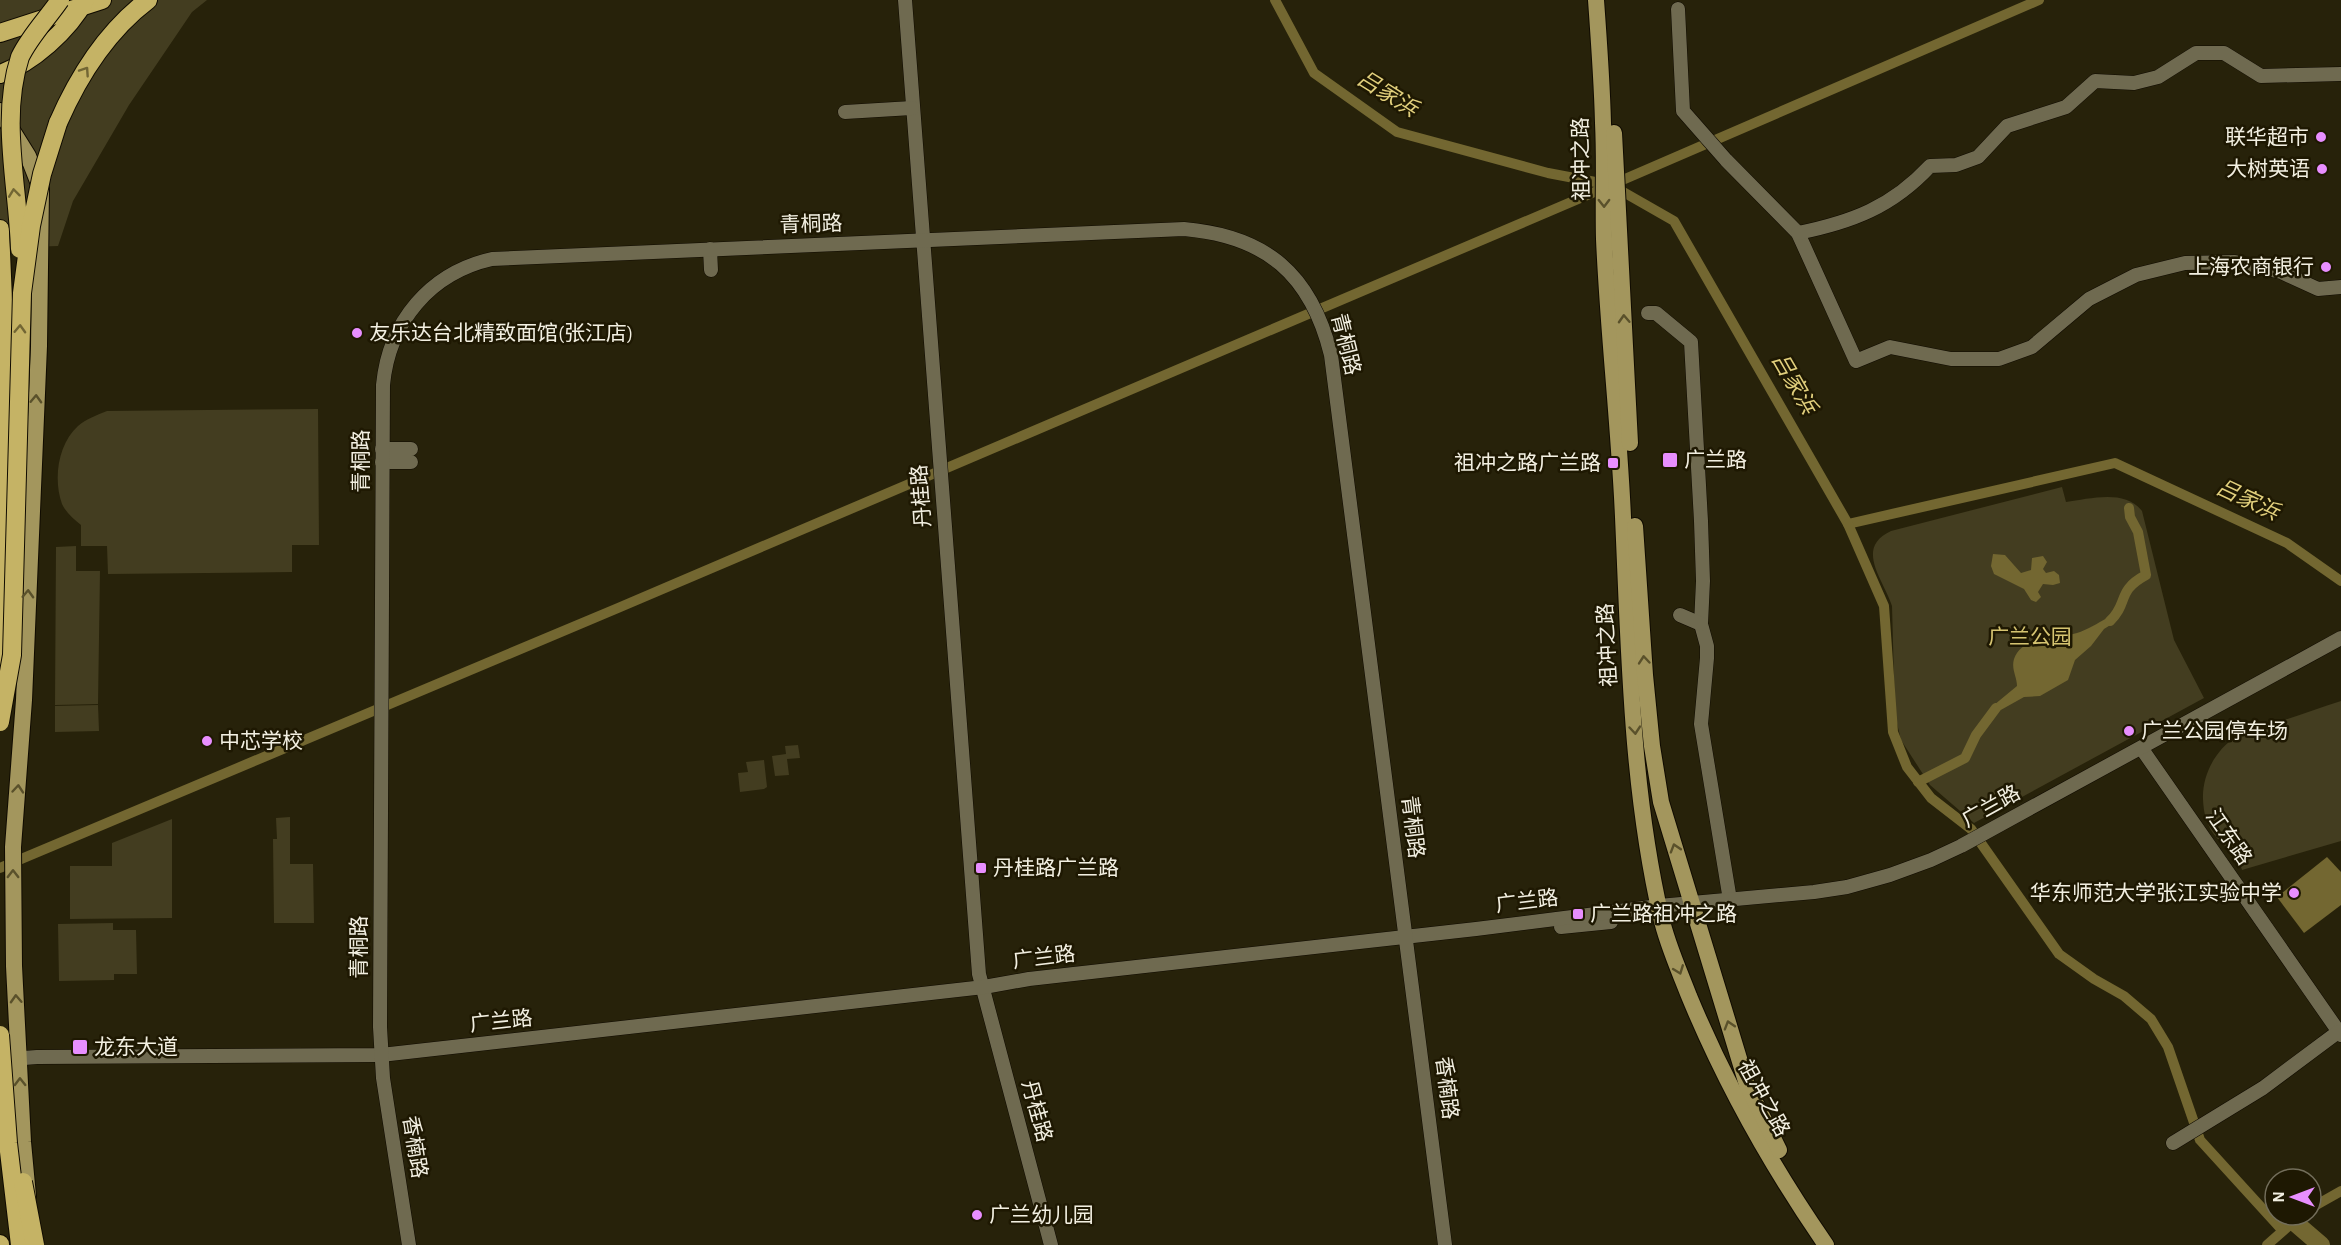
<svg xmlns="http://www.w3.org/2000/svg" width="2341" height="1245" font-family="'Alegreya Sans','Noto Sans SC',sans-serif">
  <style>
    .green { fill: #433d20 }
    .water { fill: #736731 }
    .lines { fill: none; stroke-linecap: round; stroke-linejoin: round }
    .canal { stroke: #736731; stroke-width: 10 }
    .river { stroke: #736731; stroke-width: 18 }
    .minor-casing { stroke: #100b00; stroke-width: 15 }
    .major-casing { stroke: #100b00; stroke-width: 18 }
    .highway-casing { stroke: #100b00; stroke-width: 20 }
    .minor { stroke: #6f6a50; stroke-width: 14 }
    .major { stroke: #a3965d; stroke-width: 16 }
    .highway { stroke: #c5b365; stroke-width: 18 }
    .highway-bridge-casing { stroke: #100b00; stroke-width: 20; stroke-linecap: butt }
    .highway-bridge { stroke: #c5b365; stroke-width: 18 }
    .oneway { stroke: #726634 }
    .oneway2 { stroke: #5a512b }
    .poi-dot { fill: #e88eff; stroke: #1e1802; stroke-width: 2 }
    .labels { text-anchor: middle; stroke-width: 5; stroke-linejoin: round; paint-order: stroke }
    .poi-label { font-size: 21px; fill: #f2efe1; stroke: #1e1802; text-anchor: start }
    .street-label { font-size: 21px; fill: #f2efe1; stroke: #1e1802 }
    .park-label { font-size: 21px; fill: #d6c471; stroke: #1e1802 }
    .water-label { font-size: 22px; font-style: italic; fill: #e1cf7c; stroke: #1e1802 }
  </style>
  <rect width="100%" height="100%" fill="#27220a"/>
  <!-- green -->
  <g class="green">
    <path d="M0,0h207l-15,12 -63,93 -56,96 -15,45 -58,2z"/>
    <path d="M318,409l1,136h-27v27l-184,2 -1,-28h-26v-21c-7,-6 -15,-12 -19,-21 -9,-25 -4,-60 16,-78 8,-7 19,-11 29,-15z"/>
    <path d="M2062,487l4,15c24,-3 59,-13 76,9l32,129 30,58 -230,125 -44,-38 -29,-45 -6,-25 -3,-109c-8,-26 -38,-58 -1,-75z"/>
    <path d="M76,546v25h24l-2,133 -43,1 1,-158z"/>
    <path d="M2341,701v140l-99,29 -5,-16c-22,-14 -33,-27 -34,-55 -1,-24 13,-50 33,-62 9,-6 21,-8 31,-11 24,-8 49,-17 74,-25z"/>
    <path d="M98,705l1,26 -44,1v-26z"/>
    <path d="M798,745l2,13 -13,1 2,16 -14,1 -3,-20 14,-2 -1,-8z"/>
    <path d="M764,760l3,27 -3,2 -24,3 -2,-19 10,-1 -2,-10z"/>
    <path d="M290,817v47h23l1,59h-40l-1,-84h4l-1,-21z"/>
    <path d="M172,819v99l-102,1v-53h42v-23z"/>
    <path d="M113,923v7h23l1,44h-23v6l-55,1 -1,-57z"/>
  </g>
  <!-- water -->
  <g class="water">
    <path d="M1993,554l12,1 16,18 10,-3 1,-12 11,-2 4,6 -4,7 3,4 8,-2 5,4 1,8 -7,2 -10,-1 -5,8 3,5 -5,5 -5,-2 -7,-11 -30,-15 -3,-8z"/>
    <path d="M2107,618l5,6 -8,5 -13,17 -16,14 -7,20 -28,16 -16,1 -25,14 -5,-6 23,-19c0,-9 -6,-17 -3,-27 8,-24 43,-20 63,-26 10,-3 21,-10 30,-15z"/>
    <path d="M2327,857l14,15v33l-37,28 -27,-36z"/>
  </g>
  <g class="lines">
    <!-- canal -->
    <g class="canal">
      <path d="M1275,0l39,73 83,59 151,41 63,12 63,36 174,303 267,-61 172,80 54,38"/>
      <path d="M1848,524l36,82 9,126 14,35 24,31 40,31 88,125 35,25 30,17 27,23 17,28 32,93 82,90"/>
      <path d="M2110,621c19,-18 6,-30 36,-46l-8,-43 -8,-15 -1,-9"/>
      <path d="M1918,782l47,-24 11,-23 20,-27"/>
      <path d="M0,868l618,-260 993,-423 428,-185"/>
      <path d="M2311,1208l30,-17"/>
      <path d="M2267,1245l34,-30"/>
    </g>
    <!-- river -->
    <path class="river" d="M2293,1221l28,24"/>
    <!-- minor casing -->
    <g class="minor-casing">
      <g id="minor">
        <path d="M905,0l74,974 72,271"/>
        <path d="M1678,9l5,102 43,49 72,73 58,128 34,-14 61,12h48l33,-12 57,-48 47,-24 49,-12 50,-1 46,10 37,17 23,-2"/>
        <path d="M845,112l67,-4"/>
        <path d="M1798,233c54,-11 94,-26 132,-67l26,-1 22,-8 29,-31 59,-19 29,-26 39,2 24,-6 38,-24h28l37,23 80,-2"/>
        <path d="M710,249l1,21"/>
        <path d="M1648,313h8l35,29 10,179 2,60 -2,43 6,22v12l-6,66 29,176"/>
        <path d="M382,449h29"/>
        <path d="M382,462h29"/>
        <path d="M1680,615l21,9"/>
        <path d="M2144,752l197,283"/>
        <path d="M1561,927l50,-5"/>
        <path d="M11,1059l26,-2 344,-2 603,-68 45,-8 447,-50 183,-23 155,-14 33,-5 43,-12 41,-15 30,-14 380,-208"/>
        <path d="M2173,1143l90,-55 75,-56"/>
        <path d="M409,1245l-26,-167 -3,-51 3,-642c6,-63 47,-112 109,-126l692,-30c82,7 127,45 147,126l114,890"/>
      </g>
    </g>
    <!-- major casing -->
    <g class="major-casing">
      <g id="major">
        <path d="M1596,0c3,41 6,82 7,123 2,39 0,78 1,116 4,93 15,186 19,278 6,133 8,270 38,400 6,27 18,53 28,79 36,87 83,171 137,249"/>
        <path d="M0,111l28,45 13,33 -2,157 -15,354 -11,147 1,119 9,176 5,54"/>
        <path d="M1614,133l16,310"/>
        <path d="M1635,526l10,149 7,71 9,56 87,286 31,62"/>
      </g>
    </g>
    <!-- highway casing -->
    <g class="highway-casing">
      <g id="highway">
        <path d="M0,33l102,-33"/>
        <path d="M0,74c32,-11 69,-44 85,-74"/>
        <path d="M58,123c20,-46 49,-92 90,-123"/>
        <path d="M0,229l5,118 -5,339"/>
        <path d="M0,1244v1"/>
      </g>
    </g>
    <!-- minor -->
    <use href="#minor" class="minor"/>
    <!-- major -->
    <use href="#major" class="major"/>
    <!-- highway -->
    <use href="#highway" class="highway"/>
    <!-- highway-bridge casing -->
    <g class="highway-bridge-casing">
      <g id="highway-bridge">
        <path d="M20,249c-2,-63 -20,-131 0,-192 10,-21 27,-38 40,-57"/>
        <path d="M0,722l12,-67 10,-362 9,-67 11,-52 16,-51"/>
        <path d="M0,1035l8,108 12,102"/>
        <path d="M23,1182l12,63"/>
      </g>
    </g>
    <!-- highway-bridge -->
    <use href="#highway-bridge" class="highway-bridge"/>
  </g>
  <!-- one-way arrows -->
  <defs><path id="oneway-chevron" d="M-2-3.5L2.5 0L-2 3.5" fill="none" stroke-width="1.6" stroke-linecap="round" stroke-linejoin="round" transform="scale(1.5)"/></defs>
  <g class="oneway">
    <use href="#oneway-chevron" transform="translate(85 71) rotate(-56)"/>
    <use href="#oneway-chevron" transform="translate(14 193) rotate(-97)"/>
    <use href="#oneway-chevron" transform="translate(20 329) rotate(-88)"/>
  </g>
  <g class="oneway2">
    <use href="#oneway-chevron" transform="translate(1604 203) rotate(89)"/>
    <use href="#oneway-chevron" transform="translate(1624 319) rotate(-93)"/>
    <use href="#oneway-chevron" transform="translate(36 399) rotate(-88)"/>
    <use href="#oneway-chevron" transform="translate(28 594) rotate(-88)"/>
    <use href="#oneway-chevron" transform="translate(1644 660) rotate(-95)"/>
    <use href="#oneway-chevron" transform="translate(1635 730) rotate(85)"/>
    <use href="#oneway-chevron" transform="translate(18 789) rotate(-85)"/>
    <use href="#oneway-chevron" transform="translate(1675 848) rotate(-107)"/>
    <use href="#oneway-chevron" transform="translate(13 874) rotate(-90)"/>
    <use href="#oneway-chevron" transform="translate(1679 970) rotate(69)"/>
    <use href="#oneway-chevron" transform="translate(16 999) rotate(-93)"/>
    <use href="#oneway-chevron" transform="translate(1729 1025) rotate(-107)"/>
    <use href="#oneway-chevron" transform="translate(20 1082) rotate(-91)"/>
  </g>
  <!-- markers -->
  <g class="poi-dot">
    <circle cx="2321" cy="137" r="6"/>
    <circle cx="2322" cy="169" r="6"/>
    <circle cx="2326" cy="267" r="6"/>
    <circle cx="357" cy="333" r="6"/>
    <rect x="1662" y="452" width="16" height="16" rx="3"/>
    <rect x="1607" y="457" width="12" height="12" rx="3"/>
    <circle cx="2129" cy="731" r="6"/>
    <circle cx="207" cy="741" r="6"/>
    <rect x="975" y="862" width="12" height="12" rx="3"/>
    <circle cx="2294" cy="893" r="6"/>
    <rect x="1572" y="908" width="12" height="12" rx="3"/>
    <rect x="72" y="1039" width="16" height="16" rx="3"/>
    <circle cx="977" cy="1215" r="6"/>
  </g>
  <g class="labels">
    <!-- poi labels -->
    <g class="poi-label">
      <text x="2309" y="144" text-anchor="end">联华超市</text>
      <text x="2310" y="176" text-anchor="end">大树英语</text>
      <text x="2314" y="274" text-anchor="end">上海农商银行</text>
      <text x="369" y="340">友乐达台北精致面馆(张江店)</text>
      <text x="1684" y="467">广兰路</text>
      <text x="1601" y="470" text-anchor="end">祖冲之路广兰路</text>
      <text x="2141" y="738">广兰公园停车场</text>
      <text x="219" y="748">中芯学校</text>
      <text x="993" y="875">丹桂路广兰路</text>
      <text x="2282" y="900" text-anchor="end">华东师范大学张江实验中学</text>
      <text x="1590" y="921">广兰路祖冲之路</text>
      <text x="94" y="1054">龙东大道</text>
      <text x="989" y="1222">广兰幼儿园</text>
    </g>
    <!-- street labels -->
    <g class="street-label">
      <text transform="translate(1581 159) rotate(-91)" y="7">祖冲之路</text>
      <text transform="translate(811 224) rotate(-2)" y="7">青桐路</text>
      <text transform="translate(1346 344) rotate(76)" y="7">青桐路</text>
      <text transform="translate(361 461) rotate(-90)" y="7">青桐路</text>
      <text transform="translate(921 496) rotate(-94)" y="7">丹桂路</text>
      <text transform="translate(1607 645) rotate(-93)" y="7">祖冲之路</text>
      <text transform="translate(1991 806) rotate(-29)" y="7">广兰路</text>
      <text transform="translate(1413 827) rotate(83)" y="7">青桐路</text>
      <text transform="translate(2229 837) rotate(55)" y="7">江东路</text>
      <text transform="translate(1527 901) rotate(-7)" y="7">广兰路</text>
      <text transform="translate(359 947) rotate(-90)" y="7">青桐路</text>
      <text transform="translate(1044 957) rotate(-7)" y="7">广兰路</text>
      <text transform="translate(501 1021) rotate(-6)" y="7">广兰路</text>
      <text transform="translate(1447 1088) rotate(83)" y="7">香楠路</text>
      <text transform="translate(1764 1098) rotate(61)" y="7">祖冲之路</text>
      <text transform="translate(1037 1111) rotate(75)" y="7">丹桂路</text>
      <text transform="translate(415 1147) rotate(81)" y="7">香楠路</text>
    </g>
    <!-- park labels -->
    <g class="park-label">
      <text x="2030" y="644">广兰公园</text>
    </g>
    <!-- water labels -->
    <g class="water-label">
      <text transform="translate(1388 93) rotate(32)" y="8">吕家浜</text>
      <text transform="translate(1795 383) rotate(60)" y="8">吕家浜</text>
      <text transform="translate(2248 499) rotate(25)" y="8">吕家浜</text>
    </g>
  </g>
  <!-- north arrow -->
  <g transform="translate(2293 1197) rotate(270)"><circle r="28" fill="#1e1802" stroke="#736e5b" stroke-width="1.5"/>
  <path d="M0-4.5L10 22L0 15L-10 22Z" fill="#e88eff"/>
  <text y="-9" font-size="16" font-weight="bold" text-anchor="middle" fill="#f2efe1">N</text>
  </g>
</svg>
